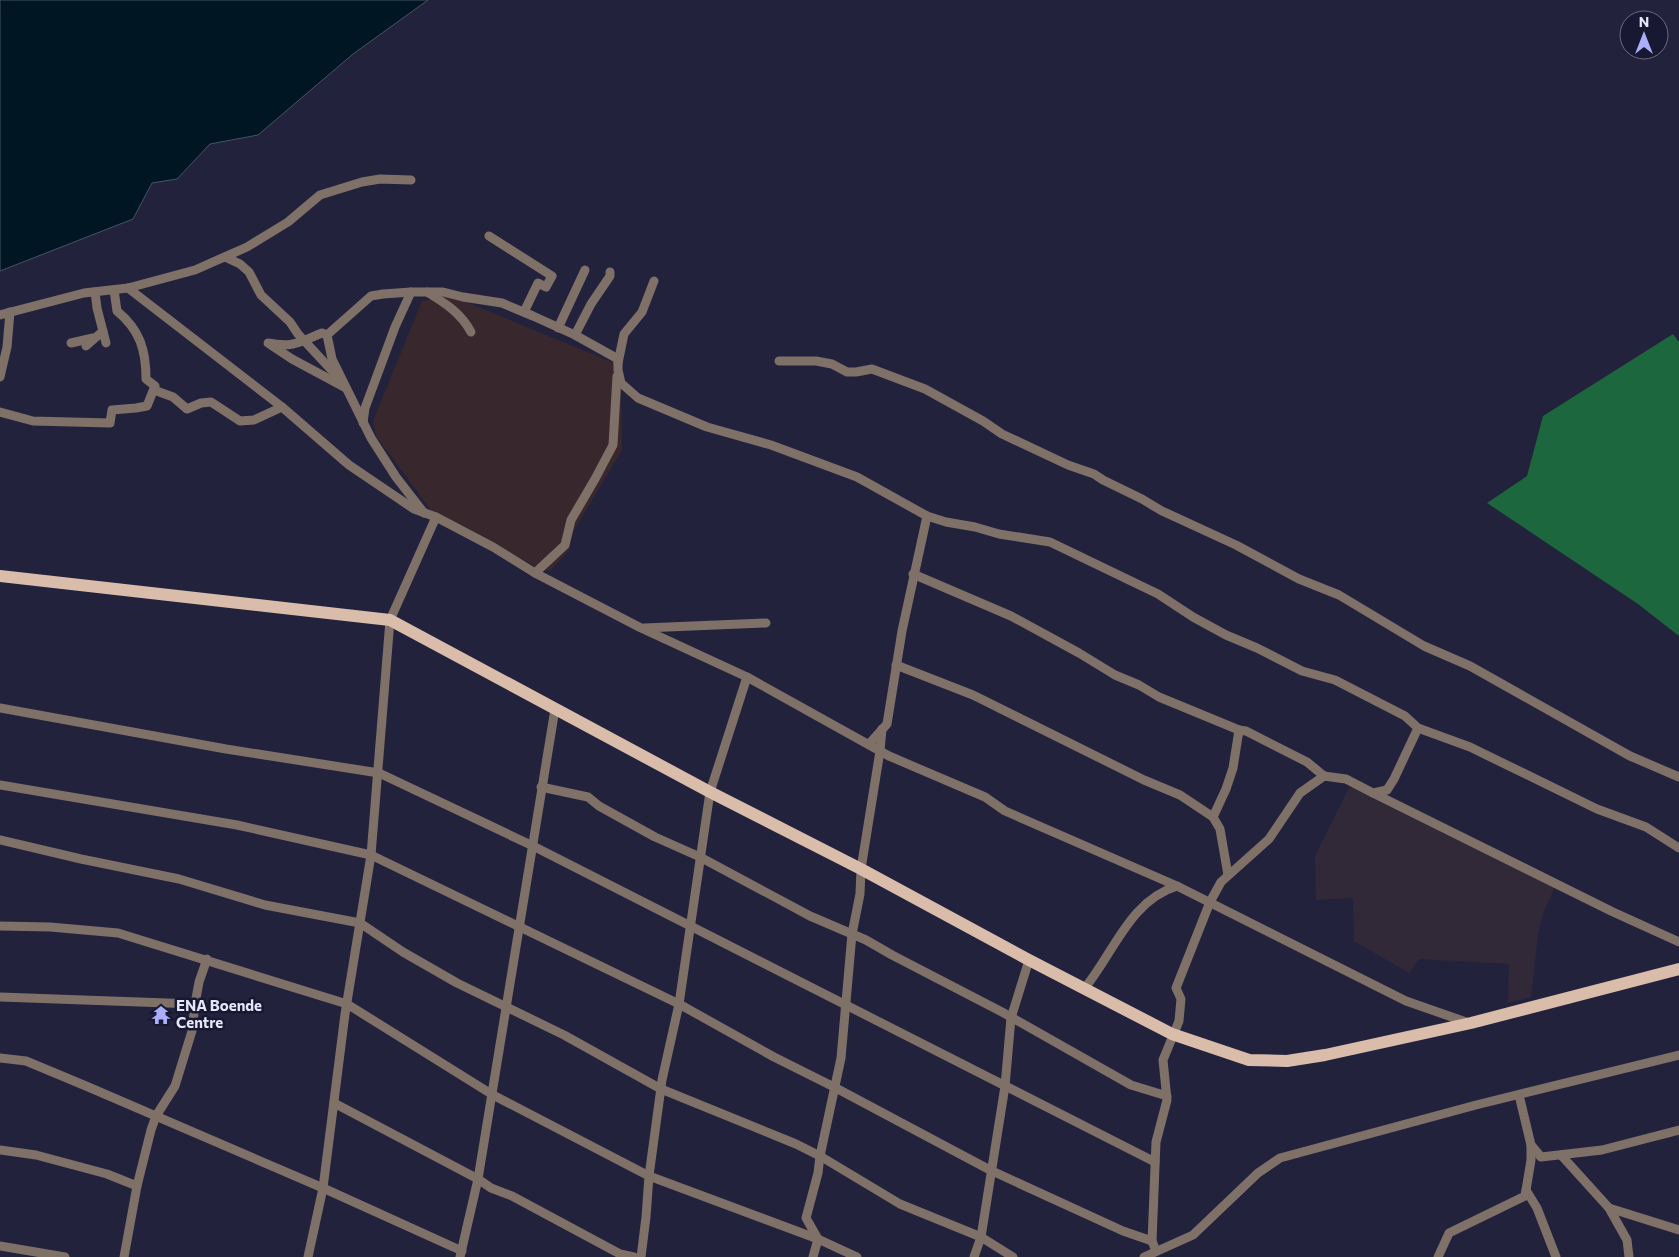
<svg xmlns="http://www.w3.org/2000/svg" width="1679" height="1257" font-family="Commissioner,sans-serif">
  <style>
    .education { fill: #322938 }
    .medical { fill: #39272e }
    .forest { fill: #1d673f }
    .water { fill: #011623; stroke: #455463 }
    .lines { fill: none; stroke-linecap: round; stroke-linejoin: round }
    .minor { stroke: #7f7068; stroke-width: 9 }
    .primary { stroke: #dabcab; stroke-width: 12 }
    .labels { text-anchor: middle; stroke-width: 5; stroke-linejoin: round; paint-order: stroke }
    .poi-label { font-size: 15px; font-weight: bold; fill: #e5e6f8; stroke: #191832; text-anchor: start }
  </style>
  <rect width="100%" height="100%" fill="#22223d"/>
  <!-- education -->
  <path class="education" d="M1350,786l205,101 -11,24 -6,23 -7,63 -23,6 1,-39 -90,-5 -10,14 -55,-32 -1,-43 -37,2 -1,-44z"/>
  <!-- medical -->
  <path class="medical" d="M452,296l169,70 1,84 -49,82 -4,18 -19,21 -10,-2 -110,-60 -54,-73 -3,-15 49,-120z"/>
  <!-- forest -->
  <path class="forest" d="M1673,334l6,8v294l-41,-32 -151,-101 40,-27 16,-60z"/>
  <!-- water -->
  <path class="water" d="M0,0h428l-75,54 -95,81 -48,9 -33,35 -25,4 -19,36 -133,52z"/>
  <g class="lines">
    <!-- minor -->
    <g class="minor">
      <path d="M489,236l63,40 -6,11 -8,-4 -14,29"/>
      <path d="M225,257l15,7 9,8 12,23 29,27 8,12 39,42"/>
      <path d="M128,288l154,119 67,58 65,44 22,8 57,30 42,26 106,55 106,49 142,79 96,41 20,14 172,75 229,115 63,22"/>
      <path d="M95,292l2,16 9,35"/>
      <path d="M427,292c18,11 34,21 44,40"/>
      <path d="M0,315l84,-22 44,-5 67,-18 52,-23 41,-25 32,-27 42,-13 18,-3 31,1"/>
      <path d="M558,328l27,-58"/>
      <path d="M327,335l-5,-2c-23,9 -28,15 -54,10l24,16 54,29"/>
      <path d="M575,335l16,-31 19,-28v-4"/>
      <path d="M71,343l22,-5"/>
      <path d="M86,346l17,-15"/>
      <path d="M779,361h37l16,3 15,8h9l16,-3 53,20 58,32 19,13 66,31 26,9 9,6 39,19 20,12 74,34 63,34 40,16 85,51 46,20 160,90 49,21"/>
      <path d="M618,363l6,-29 18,-22 12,-31"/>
      <path d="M0,377l7,-30 3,-35"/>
      <path d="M154,390l19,7 14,12 14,-6 10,-1 29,19 14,-1 28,-13"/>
      <path d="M0,412l33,9 77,2 2,-13 24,-2 11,-2 8,-20 -9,-7c0,-29 -6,-49 -29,-68l-3,-21"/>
      <path d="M363,423l2,-15 30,-81 16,-35"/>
      <path d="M424,513l-28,-36 -25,-39 -39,-79 -5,-24 44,-39 12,-2 28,-2h32l20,5 39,6 31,13 42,19 43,24v11l3,13 17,15 69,29 64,18 86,32 70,39 19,6 29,5 24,7 51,8 108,52 35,23 33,18 31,13 45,23 33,9 70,36 13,12 52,19 127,62 49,18 33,21"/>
      <path d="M535,573l30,-28 6,-25 24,-41 18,-34 4,-69"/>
      <path d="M913,574l98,42 68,37 36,22 24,10 20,12 80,33"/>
      <path d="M644,628l122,-5"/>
      <path d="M896,665l77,30 171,85 36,15 33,22 7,12 8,46"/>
      <path d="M0,708l226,41 153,24 154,73 622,316"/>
      <path d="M869,744l18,-20 15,-93 25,-115"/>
      <path d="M0,785l237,40 134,30 308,149 95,53 60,30 156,83 133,61 29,10"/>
      <path d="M541,787l47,10 11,9 56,31 45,20 110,59 56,24 26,15 110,57 129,73 36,11"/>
      <path d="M1373,793l240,119 66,30"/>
      <path d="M1213,817l13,-28 7,-21 6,-38 7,1 61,31 17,14"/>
      <path d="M0,840l81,19 98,20 86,26 95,18 43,29 54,31 107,52 97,54 135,55 24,12 80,48 81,33 32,20"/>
      <path d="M0,926l50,1 68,6 229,71 146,91 156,81 169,63 39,18"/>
      <path d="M1084,989c30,-36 45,-88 93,-103"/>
      <path d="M0,997l195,7 4,-22 8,-23"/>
      <path d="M0,1058l26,3 60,25 237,102 139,63"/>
      <path d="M1519,1095l12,50 10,12 61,-7 77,-20"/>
      <path d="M334,1103l144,76 13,9 21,8 108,58 14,3"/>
      <path d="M0,1150l36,5 71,19 30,12"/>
      <path d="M1561,1155l48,53 70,22"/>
      <path d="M1526,1190l11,18 19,49"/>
      <path d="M1609,1208l18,32 2,17"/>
      <path d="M0,1246l65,11"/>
      <path d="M1156,1251l-4,-10 4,-99 11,-42 -4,-40 16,-39 2,-22 -5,-11 34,-86 11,-20 48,-43 31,-46 24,-17 22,3 27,14 14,-3 7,-11 24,-51"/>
      <path d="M124,1257l13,-71 14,-56 5,-14 19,-30 17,-55 3,-27"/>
      <path d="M308,1257l15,-69 22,-174 26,-159 19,-235 46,-103"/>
      <path d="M460,1257l18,-78 77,-470"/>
      <path d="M641,1257l5,-40 3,-41 13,-96 17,-76 31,-212 37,-115"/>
      <path d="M813,1257l5,-18 -12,-21 12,-45 2,-17 21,-98 11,-124 8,-40 1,-25 19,-118 2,-22"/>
      <path d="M974,1257l7,-20 24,-151 6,-68 18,-58"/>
      <path d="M1144,1257l49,-22 65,-62 22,-15 196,-53 203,-50"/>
      <path d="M1438,1257l11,-24 76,-37 6,-36v-15"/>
    </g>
    <!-- primary -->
    <path class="primary" d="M0,576l390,44 320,172 151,77 168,91 143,74 77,26 38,1 38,-6 146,-32 208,-54"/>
  </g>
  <!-- icons -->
  <defs>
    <g id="temple-bare" transform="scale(1.5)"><path d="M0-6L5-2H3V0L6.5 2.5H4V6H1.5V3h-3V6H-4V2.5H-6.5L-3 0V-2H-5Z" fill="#abaffb" stroke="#191832" stroke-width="2.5" paint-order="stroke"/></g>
  </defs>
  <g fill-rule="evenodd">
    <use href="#temple-bare" x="161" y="1015"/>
  </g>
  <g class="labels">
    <!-- poi labels -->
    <g class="poi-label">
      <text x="176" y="1011">ENA Boende<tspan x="176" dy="17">Centre</tspan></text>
    </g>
  </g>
  <!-- north arrow -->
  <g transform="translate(1644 35)"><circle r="24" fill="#191832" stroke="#6b6a81"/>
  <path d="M0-4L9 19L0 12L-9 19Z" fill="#abaffb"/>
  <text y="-8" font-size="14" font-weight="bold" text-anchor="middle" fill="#e5e6f8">N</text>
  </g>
</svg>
